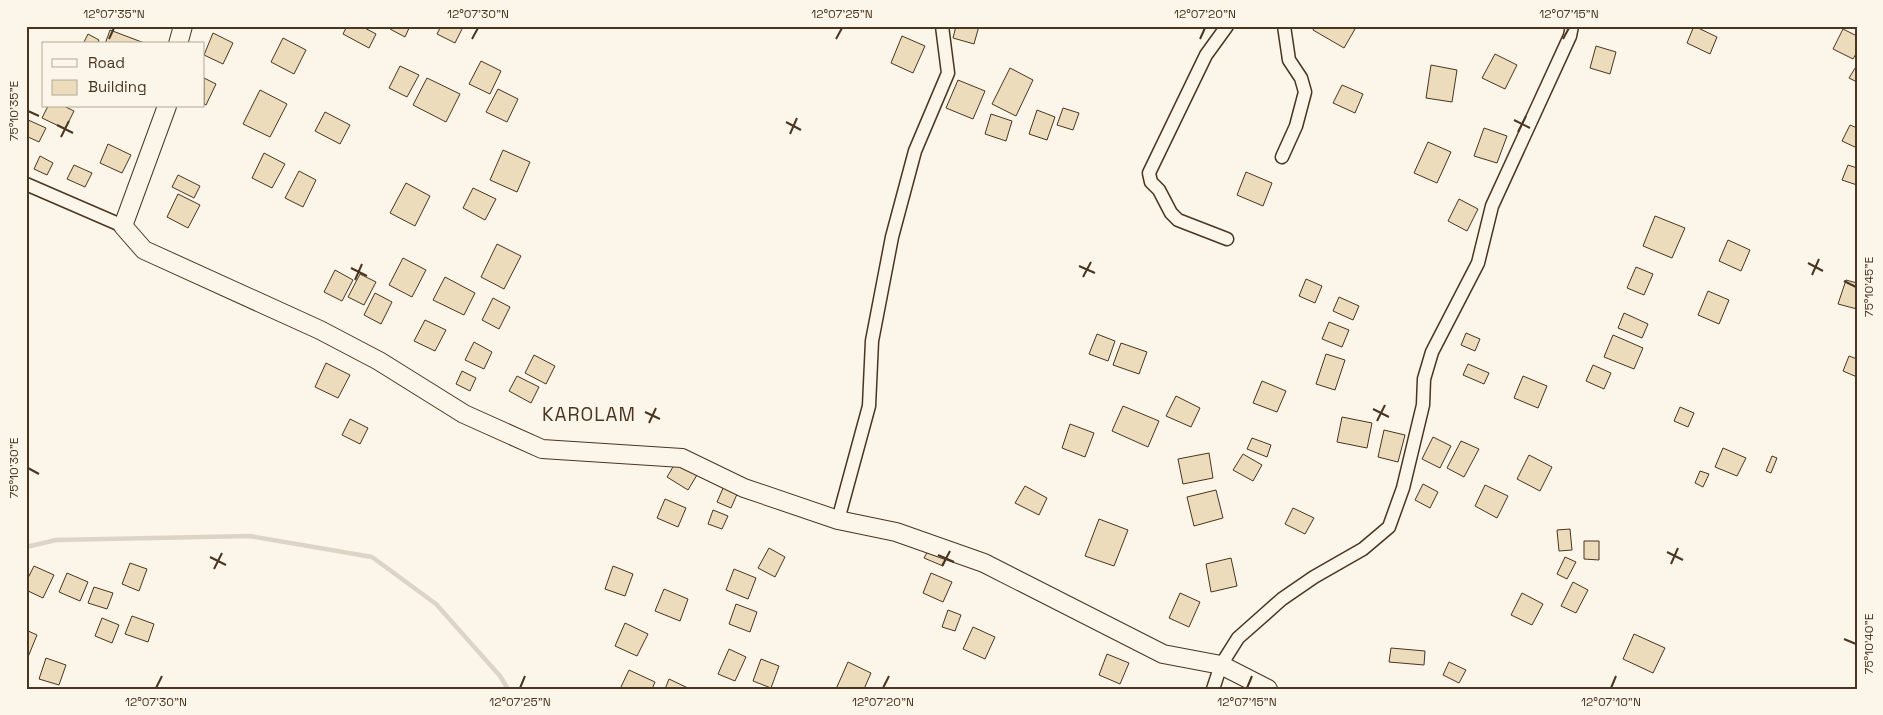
<svg xmlns="http://www.w3.org/2000/svg" width="1883" height="715" font-family="'Space Grotesk',sans-serif">
  <style>
    .lines { fill: none; stroke-linecap: round; stroke-linejoin: round }
    .stream { stroke: #dcd4c6; stroke-width: 4.5 }
    .building { fill: #ecdcbc; stroke: #4a3520 }
    .street-casing { stroke: #4a3520; stroke-width: 15 }
    .secondary-casing { stroke: #4a3520; stroke-width: 20 }
    .street { stroke: #fbf6e9; stroke-width: 12 }
    .secondary { stroke: #fbf6e9; stroke-width: 18 }
    .ticks { fill: none; stroke: #4a3520; stroke-width: 2 }
    .labels { text-anchor: middle; stroke-width: 4; stroke-linejoin: round; paint-order: stroke }
    .quarter-label { font-size: 19px; letter-spacing: 1px; fill: #4a3520; stroke: #fbf6e9 }
    .neatline { fill: none; stroke: #4a3520; stroke-width: 2 }
    .ticks-label { font-size: 12px; text-anchor: middle; fill: #4a3520 }
  </style>
  <rect width="100%" height="100%" fill="#fbf6e9"/>
  <g class="lines">
    <!-- stream -->
    <path class="stream" d="M26,547l30,-7 194,-4 122,21 64,47 64,72 8,13"/>
  </g>
  <!-- building -->
  <g class="building">
    <path d="M347,26h14l15,8 -7,14 -26,-14z"/>
    <path d="M392,26h18l-5,11 -15,-8z"/>
    <path d="M441,26h22v1l-8,16 -18,-9z"/>
    <path d="M956,26h23l-5,18 -21,-6z"/>
    <path d="M1315,26h35l5,3 -11,19 -31,-18z"/>
    <path d="M1694,26l23,11 -7,17 -23,-11z"/>
    <path d="M1843,29l14,7v16l-4,7 -20,-10z"/>
    <path d="M110,30l37,14h-42z"/>
    <path d="M213,33l20,10 -10,21 -19,-9z"/>
    <path d="M88,34l11,6 -2,4h-14z"/>
    <path d="M902,36l23,10 -12,27 -22,-10z"/>
    <path d="M283,38l23,12 -12,24 -23,-12z"/>
    <path d="M1596,46l20,6 -6,22 -20,-6z"/>
    <path d="M1495,54l22,11 -12,24 -23,-11z"/>
    <path d="M481,61l20,10 -11,23 -21,-10z"/>
    <path d="M1431,65l26,5 -5,32 -26,-4z"/>
    <path d="M1857,65v17l-8,-4z"/>
    <path d="M400,66l19,9 -12,22 -18,-9z"/>
    <path d="M1010,68l23,12 -17,36 -24,-12z"/>
    <path d="M204,78l12,6 -10,21 -2,-1z"/>
    <path d="M427,78l33,16 -14,28 -33,-17z"/>
    <path d="M958,80l27,11 -12,28 -27,-11z"/>
    <path d="M1342,85l21,9 -8,19 -22,-10z"/>
    <path d="M498,89l20,10 -11,23 -21,-10z"/>
    <path d="M260,90l27,14 -17,33 -27,-13z"/>
    <path d="M48,106h16l10,5 -9,18 -23,-11z"/>
    <path d="M1063,108l16,5 -6,17 -16,-5z"/>
    <path d="M1037,110l18,7 -8,23 -18,-6z"/>
    <path d="M325,112l25,13 -10,19 -25,-13z"/>
    <path d="M991,114l21,7 -6,20 -21,-7z"/>
    <path d="M26,119l20,9 -7,14 -13,-6z"/>
    <path d="M1850,125l7,3v20l-15,-7z"/>
    <path d="M1484,128l23,8 -10,27 -23,-7z"/>
    <path d="M1428,142l23,10 -14,31 -23,-10z"/>
    <path d="M108,144l23,11 -9,18 -22,-10z"/>
    <path d="M503,150l27,12 -13,30 -27,-12z"/>
    <path d="M264,153l21,11 -13,24 -20,-10z"/>
    <path d="M40,156l13,7 -6,12 -13,-6z"/>
    <path d="M74,165l18,8 -7,14 -18,-8z"/>
    <path d="M1848,165l9,3v17l-15,-5z"/>
    <path d="M299,171l17,9 -13,27 -18,-9z"/>
    <path d="M1246,172l26,11 -9,23 -26,-11z"/>
    <path d="M178,175l22,11 -6,12 -22,-11z"/>
    <path d="M406,183l24,13 -15,30 -25,-13z"/>
    <path d="M473,188l23,11 -11,21 -22,-12z"/>
    <path d="M178,194l22,11 -12,23 -21,-11z"/>
    <path d="M1459,199l19,10 -11,22 -19,-10z"/>
    <path d="M1655,216l30,12 -13,30 -29,-12z"/>
    <path d="M1728,240l22,10 -9,21 -22,-10z"/>
    <path d="M497,244l24,12 -17,33 -23,-12z"/>
    <path d="M403,258l23,12 -14,27 -23,-12z"/>
    <path d="M1636,267l17,7 -9,21 -17,-7z"/>
    <path d="M335,270l18,10 -11,21 -18,-9z"/>
    <path d="M360,274l16,8 -12,23 -16,-8z"/>
    <path d="M445,277l30,16 -11,22 -31,-15z"/>
    <path d="M1306,279l16,7 -7,17 -16,-7z"/>
    <path d="M1846,280l11,3v26l-19,-5z"/>
    <path d="M1708,291l21,9 -10,24 -21,-9z"/>
    <path d="M375,293l17,9 -11,22 -17,-9z"/>
    <path d="M1339,297l20,9 -6,14 -20,-9z"/>
    <path d="M493,298l17,9 -11,22 -17,-9z"/>
    <path d="M1624,313l24,11 -6,14 -24,-10z"/>
    <path d="M425,320l21,10 -11,21 -21,-10z"/>
    <path d="M1329,322l20,8 -7,17 -20,-8z"/>
    <path d="M1466,333l14,6 -5,12 -14,-6z"/>
    <path d="M1097,334l18,7 -7,20 -19,-7z"/>
    <path d="M1613,335l30,13 -9,21 -30,-12z"/>
    <path d="M474,342l18,10 -8,17 -19,-9z"/>
    <path d="M1121,343l26,9 -8,22 -26,-9z"/>
    <path d="M1326,354l19,6 -10,30 -19,-6z"/>
    <path d="M534,355l21,11 -9,18 -21,-11z"/>
    <path d="M1849,356l8,3v18l-14,-6z"/>
    <path d="M326,363l24,12 -12,23 -23,-11z"/>
    <path d="M1468,364l21,9 -5,11 -21,-9z"/>
    <path d="M1593,365l18,8 -7,16 -18,-8z"/>
    <path d="M462,371l14,7 -6,13 -14,-7z"/>
    <path d="M517,376l22,11 -8,16 -22,-12z"/>
    <path d="M1523,376l24,10 -9,22 -24,-10z"/>
    <path d="M1262,381l24,10 -9,21 -24,-9z"/>
    <path d="M1176,396l24,12 -9,19 -25,-11z"/>
    <path d="M1123,406l36,15 -11,26 -36,-16z"/>
    <path d="M1680,407l14,6 -6,14 -14,-6z"/>
    <path d="M1342,417l30,6 -5,25 -30,-6z"/>
    <path d="M350,419l18,9 -8,16 -18,-9z"/>
    <path d="M1070,424l24,9 -9,24 -23,-9z"/>
    <path d="M1384,430l21,5 -7,27 -20,-5z"/>
    <path d="M1433,437l18,9 -11,22 -18,-9z"/>
    <path d="M1252,438l19,7 -4,12 -20,-8z"/>
    <path d="M1461,441l18,8 -15,28 -17,-9z"/>
    <path d="M1723,448l23,10 -9,18 -22,-9z"/>
    <path d="M1209,453l4,25 -30,6 -5,-25z"/>
    <path d="M1243,454l19,11 -9,16 -20,-11z"/>
    <path d="M1529,455l23,12 -12,24 -23,-12z"/>
    <path d="M1772,456l5,2 -6,15 -5,-2z"/>
    <path d="M676,462l21,13 -9,15 -21,-13z"/>
    <path d="M1700,471l9,3 -6,13 -8,-4z"/>
    <path d="M1423,484l15,8 -8,16 -15,-8z"/>
    <path d="M1485,485l23,11 -11,22 -22,-12z"/>
    <path d="M724,486l14,6 -7,16 -14,-6z"/>
    <path d="M1025,486l22,12 -8,17 -24,-12z"/>
    <path d="M1216,490l7,28 -29,8 -7,-29z"/>
    <path d="M665,499l21,9 -8,19 -21,-9z"/>
    <path d="M1293,508l21,10 -9,16 -20,-10z"/>
    <path d="M713,510l15,6 -6,13 -14,-5z"/>
    <path d="M1099,519l29,11 -14,36 -29,-10z"/>
    <path d="M1570,529l2,21 -13,1 -2,-21z"/>
    <path d="M1584,541h15v19l-15,-1z"/>
    <path d="M930,547l18,8 -5,11 -19,-8z"/>
    <path d="M769,548l16,9 -10,20 -17,-9z"/>
    <path d="M1565,557l11,5 -9,17 -10,-5z"/>
    <path d="M1231,558l6,28 -26,6 -5,-28z"/>
    <path d="M130,563l17,6 -8,22 -17,-7z"/>
    <path d="M34,566l20,9 -11,23 -17,-8v-8z"/>
    <path d="M613,566l20,8 -8,22 -20,-7z"/>
    <path d="M734,569l22,9 -8,21 -22,-9z"/>
    <path d="M67,573l21,9 -8,19 -21,-9z"/>
    <path d="M931,573l21,9 -9,20 -20,-9z"/>
    <path d="M1573,582l15,8 -12,23 -15,-7z"/>
    <path d="M94,587l19,6 -6,16 -19,-6z"/>
    <path d="M664,589l24,10 -8,22 -25,-10z"/>
    <path d="M1180,593l20,9 -11,25 -20,-9z"/>
    <path d="M1522,593l21,11 -11,21 -21,-10z"/>
    <path d="M736,604l21,8 -7,20 -21,-8z"/>
    <path d="M948,610l13,5 -6,16 -13,-4z"/>
    <path d="M132,616l22,8 -6,18 -23,-8z"/>
    <path d="M102,618l17,7 -7,18 -17,-7z"/>
    <path d="M625,623l23,11 -11,22 -22,-10z"/>
    <path d="M973,627l22,10 -10,22 -22,-10z"/>
    <path d="M26,630l11,5 -9,22 -2,-1z"/>
    <path d="M1634,634l31,14 -12,25 -30,-14z"/>
    <path d="M1391,648l34,3 -1,14 -35,-3z"/>
    <path d="M729,649l17,8 -11,24 -17,-7z"/>
    <path d="M1107,654l22,9 -9,21 -21,-9z"/>
    <path d="M46,658l20,7 -7,20 -20,-6z"/>
    <path d="M761,659l18,7 -8,22 -18,-7z"/>
    <path d="M848,662l23,11 -7,16h-28z"/>
    <path d="M1449,662l17,8 -7,13 -16,-8z"/>
    <path d="M629,670l26,12 -3,7h-32z"/>
    <path d="M669,679l19,9v1h-23z"/>
  </g>
  <g class="lines">
    <!-- street casing -->
    <g class="street-casing">
      <g id="street">
        <path d="M1227,26l-21,29 -57,118 2,9 8,8 12,23 7,7 49,19"/>
        <path d="M1282,157l14,-31 9,-34 -4,-14 -12,-18 -5,-34"/>
        <path d="M26,184l97,42"/>
        <path d="M838,520l31,-114 3,-65 20,-104 23,-86 33,-78 -6,-47"/>
        <path d="M1213,689l8,-24 17,-27 44,-39 32,-22 49,-28 26,-22 14,-39 20,-83 1,-26 8,-27 46,-89 14,-57 78,-170 2,-10"/>
      </g>
    </g>
    <!-- secondary casing -->
    <g class="secondary-casing">
      <g id="secondary">
        <path d="M178,44l5,-18"/>
        <path d="M167,106l-44,120 21,24 176,80 59,31 85,53 78,35 140,9 62,30 94,32 58,12 88,31 179,91 58,11 47,24"/>
      </g>
    </g>
    <!-- street -->
    <use href="#street" class="street"/>
    <!-- secondary -->
    <use href="#secondary" class="secondary"/>
  </g>
  <!-- ticks -->
  <path class="ticks" d="M109,39l5,-11M472,39l6,-11M836,39l6,-11M1200,39l5,-11M1563,39l6,-11M28,111l11,5M1514,120l16,8M786,122l15,8M57,125l16,8M1518,132l8,-16M790,134l7,-16M61,137l8,-16M1808,263l15,8M1079,266l16,7M351,268l16,8M1812,275l7,-16M1083,277l8,-15M355,280l7,-16M1844,281l12,6M1373,409l16,8M645,412l15,7M1377,421l8,-16M649,423l7,-15M28,468l11,6M1667,552l16,8M938,555l16,7M210,557l16,8M1671,564l7,-16M942,566l8,-15M214,569l8,-16M1844,639l12,5M156,688l6,-12M520,688l5,-12M883,688l6,-12M1247,688l5,-12M1611,688l5,-12"/>
  <g class="labels">
    <!-- quarter labels -->
    <g class="quarter-label">
      <text x="589" y="421">KAROLAM</text>
    </g>
  </g>
  <!-- border -->
  <rect width="1883" height="715" fill="none" stroke="#fbf6e9" stroke-width="55"/>
  <!-- legend -->
  <rect x="42" y="42" width="162" height="65" fill="#fbf6e9" stroke="#b4a999"/>
  <rect x="52" y="59" width="25" height="8" fill="#fbf6e9" stroke="#b4a999"/>
  <text x="88" y="68" font-size="15" fill="#4a3520">Road</text>
  <rect x="52" y="80" width="25" height="15" fill="#ecdcbc" stroke="#b4a999"/>
  <text x="88" y="92" font-size="15" fill="#4a3520">Building</text>
  <rect x="28" y="28" width="1828" height="660" class="neatline"/>
  <g class="ticks-label">
    <text x="114" y="18">12°07'35"N</text>
    <text x="478" y="18">12°07'30"N</text>
    <text x="842" y="18">12°07'25"N</text>
    <text x="1205" y="18">12°07'20"N</text>
    <text x="1569" y="18">12°07'15"N</text>
    <text transform="translate(14 111) rotate(-90)" y="4">75°10'35"E</text>
    <text transform="translate(1869 287) rotate(-90)" y="4">75°10'45"E</text>
    <text transform="translate(14 468) rotate(-90)" y="4">75°10'30"E</text>
    <text transform="translate(1869 644) rotate(-90)" y="4">75°10'40"E</text>
    <text x="156" y="706">12°07'30"N</text>
    <text x="520" y="706">12°07'25"N</text>
    <text x="883" y="706">12°07'20"N</text>
    <text x="1247" y="706">12°07'15"N</text>
    <text x="1611" y="706">12°07'10"N</text>
  </g>
</svg>
